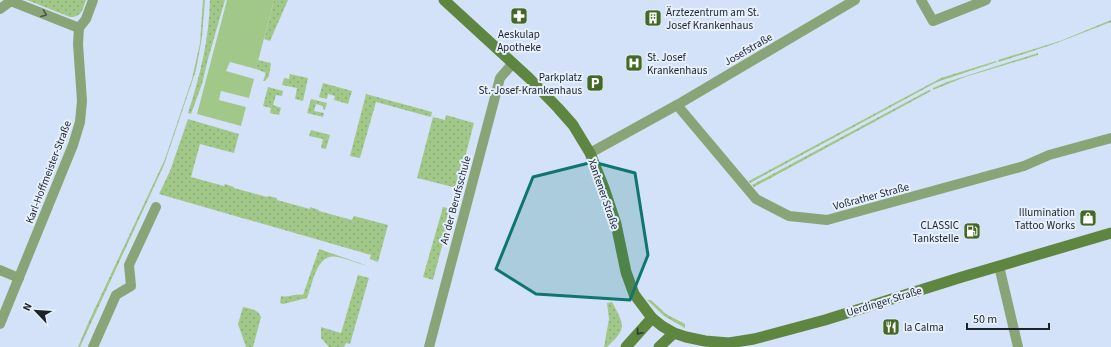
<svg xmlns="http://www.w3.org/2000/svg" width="1111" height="347" font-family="'Source Sans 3',sans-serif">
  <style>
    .grass { fill: url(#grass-dots) }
    .pitch { fill: #a2c889 }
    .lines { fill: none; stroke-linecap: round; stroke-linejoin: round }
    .minor { stroke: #89a477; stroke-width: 10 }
    .secondary { stroke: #5e8640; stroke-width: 11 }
    .oneway { stroke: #485749 }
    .oneway2 { stroke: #2d3c30 }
    .marked { fill: #0f766e; fill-opacity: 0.2; stroke: #0f766e; stroke-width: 3; stroke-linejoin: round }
    .labels { text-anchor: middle; stroke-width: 4; stroke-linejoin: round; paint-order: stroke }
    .poi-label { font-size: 11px; fill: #1d232b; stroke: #e6effd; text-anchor: start }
    .street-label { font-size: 11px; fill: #1d232b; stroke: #e6effd }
  </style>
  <defs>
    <pattern id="grass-dots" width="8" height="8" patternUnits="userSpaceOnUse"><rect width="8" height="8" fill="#a2c889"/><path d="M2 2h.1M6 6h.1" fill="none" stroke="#8bac76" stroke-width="1.8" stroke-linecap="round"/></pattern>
  </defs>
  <rect width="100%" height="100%" fill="#d3e2f9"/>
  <!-- grass -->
  <g class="grass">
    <path d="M27,0h59c-3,9 -5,18 -16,17z"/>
    <path d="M203,0h2l-3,37 -6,33 -32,95 -84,182h-2l11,-26 76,-162 27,-80 8,-36z"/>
    <path d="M210,0h15l-17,59 -6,25 -11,30 -3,-1c12,-37 21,-73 22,-113z"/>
    <path d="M274,0h14l-18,41 -6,-2z"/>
    <path d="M1111,20v2l-60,23 -52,17 -1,-2 62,-19z"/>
    <path d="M1038,53v2l-73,22 -32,13v-2l14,-6z"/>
    <path d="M258,60l13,3 -2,13 -4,5h-2l3,-8 -10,-4z"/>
    <path d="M996,61l1,1 -60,20 -163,88 -24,13 -1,-2 192,-103z"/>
    <path d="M290,74l18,4 -5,23 -8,-2 2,-11 -15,-3 2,-7 5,1z"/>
    <path d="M323,83l29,8 -4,13 -14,-4 1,-4 -7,-2 -1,5 -8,-2z"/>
    <path d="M268,87l15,4 -1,5 -6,-1 -3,10 8,3 -2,7 -9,-2 1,-5 -8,-2z"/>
    <path d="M929,90l2,1 -177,96 -2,-2z"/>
    <path d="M366,94l66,18 -1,5 -55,-15 -16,56 -10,-2z"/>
    <path d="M311,99l16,4 -2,7 -2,-1v-3l-7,-2 -2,7 10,2 -1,4 -16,-4z"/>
    <path d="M446,115l28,8 -17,65 -40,-10 16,-61 12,3z"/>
    <path d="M188,119l51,15 -5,19 -34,-9 -9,33 33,9 1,-2 9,3v1l33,9 1,-1 9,2v2l33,9v-2l9,3v1l33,9 2,-4 34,9 -10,37 -8,-3 1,-4 -212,-61 11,-23z"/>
    <path d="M311,130l19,5 -4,14 -5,-1 2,-9 -14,-3z"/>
    <path d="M443,207l9,2 -19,71 -10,-3z"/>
    <path d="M319,249l49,17c-10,-2 -20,-7 -30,-9 -22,-5 -25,27 -31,41l-24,6 -3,-1 1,-7c7,2 14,-3 22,-1z"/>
    <path d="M358,275l11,3 -19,66 -4,-1 -2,4h-15l-8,-9v-11l20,6z"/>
    <path d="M647,300h4l15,14 19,10v4l-21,-12z"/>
    <path d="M612,302c12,23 16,26 -5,45h-3l5,-28 -2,-16z"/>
    <path d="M243,307c7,2 15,2 18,10l-8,30h-7l-8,-23z"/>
  </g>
  <!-- pitch -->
  <path class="pitch" d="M227,0h47l-18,69 -26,-7 -4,9 28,8 -5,19 -28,-7 -2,9 27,7 -5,19 -44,-12z"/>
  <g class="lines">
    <!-- minor -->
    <g class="minor">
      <path d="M10,0l1,1 68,27"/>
      <path d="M921,0l12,21 53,-21"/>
      <path d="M0,9l11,-8"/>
      <path d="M677,105l79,94 33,17 38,4 197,-54 25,-11 62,-17"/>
      <path d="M590,153l87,-48 178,-105"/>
      <path d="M999,266l19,81"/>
      <path d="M0,270l19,8"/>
      <path d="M0,324l73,-179 7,-23 2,-21 -4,-57 1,-16 7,-9 7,-19"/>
      <path d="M93,347l23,-52 15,-9 -2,-21 27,-58"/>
      <path d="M429,347l71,-269 13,-15"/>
    </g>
    <!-- secondary -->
    <g class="secondary">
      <path d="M444,0l85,78 29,30 15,17 17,28 14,35 12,36 10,48 8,22 18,24 10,8 12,7 12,4 19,4 24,2 25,-4 71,-19 137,-43 149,-44"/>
      <path d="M626,347l26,-29"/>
      <path d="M659,347l15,-14"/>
    </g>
  </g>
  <!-- one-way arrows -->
  <defs><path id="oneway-chevron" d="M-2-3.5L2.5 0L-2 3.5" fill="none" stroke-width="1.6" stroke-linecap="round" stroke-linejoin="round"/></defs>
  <use class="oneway" href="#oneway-chevron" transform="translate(44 14) rotate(21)"/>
  <use class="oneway2" href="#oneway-chevron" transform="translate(639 332) rotate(131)"/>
  <!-- marked area -->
  <path class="marked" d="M593,162l42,11 13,82 -18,45 -94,-6 -40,-25 37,-92z"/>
  <!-- icons -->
  <defs>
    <g id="pharmacy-square" transform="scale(0.9)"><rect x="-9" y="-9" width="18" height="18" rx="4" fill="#446924" stroke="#e6effd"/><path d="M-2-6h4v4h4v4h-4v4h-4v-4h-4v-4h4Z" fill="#fff"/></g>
    <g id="building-square" transform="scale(0.9)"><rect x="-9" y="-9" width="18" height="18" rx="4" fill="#446924" stroke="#e6effd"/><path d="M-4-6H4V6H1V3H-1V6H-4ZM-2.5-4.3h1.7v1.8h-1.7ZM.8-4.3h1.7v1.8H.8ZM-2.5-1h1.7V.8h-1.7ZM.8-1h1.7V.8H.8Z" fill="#fff"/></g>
    <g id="hospital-square" transform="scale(0.9)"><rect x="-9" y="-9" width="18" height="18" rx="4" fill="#446924" stroke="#e6effd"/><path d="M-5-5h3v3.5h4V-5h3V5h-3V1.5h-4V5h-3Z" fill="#fff"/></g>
    <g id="parking-square" transform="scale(0.9)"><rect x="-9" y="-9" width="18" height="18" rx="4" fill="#446924" stroke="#e6effd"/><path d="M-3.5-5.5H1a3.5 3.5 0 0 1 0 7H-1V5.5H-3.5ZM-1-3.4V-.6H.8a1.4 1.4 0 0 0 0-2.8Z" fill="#fff"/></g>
    <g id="shop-square" transform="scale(0.9)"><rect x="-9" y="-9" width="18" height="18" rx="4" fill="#446924" stroke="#e6effd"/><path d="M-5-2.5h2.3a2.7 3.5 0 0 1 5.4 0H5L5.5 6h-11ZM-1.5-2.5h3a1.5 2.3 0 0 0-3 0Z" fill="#fff"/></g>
    <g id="fuel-square" transform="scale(0.9)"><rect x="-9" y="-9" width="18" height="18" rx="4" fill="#446924" stroke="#e6effd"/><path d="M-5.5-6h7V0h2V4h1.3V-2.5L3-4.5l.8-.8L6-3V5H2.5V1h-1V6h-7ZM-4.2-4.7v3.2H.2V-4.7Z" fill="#fff"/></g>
    <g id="restaurant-square" transform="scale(0.9)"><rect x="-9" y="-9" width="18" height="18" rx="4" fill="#446924" stroke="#e6effd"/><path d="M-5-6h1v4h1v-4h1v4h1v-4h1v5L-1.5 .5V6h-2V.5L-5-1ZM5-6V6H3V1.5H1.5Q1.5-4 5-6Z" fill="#fff"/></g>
  </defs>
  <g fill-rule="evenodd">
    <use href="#pharmacy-square" x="519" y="16"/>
    <use href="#building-square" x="653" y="18"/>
    <use href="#hospital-square" x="634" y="63"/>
    <use href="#parking-square" x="595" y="83"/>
    <use href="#shop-square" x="1088" y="218"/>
    <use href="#fuel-square" x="972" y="231"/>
    <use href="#restaurant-square" x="891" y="327"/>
  </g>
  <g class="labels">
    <!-- poi labels -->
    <g class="poi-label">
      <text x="666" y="16">Ärztezentrum am St.<tspan x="666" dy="13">Josef Krankenhaus</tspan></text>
      <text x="519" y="38" text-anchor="middle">Aeskulap<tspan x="519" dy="13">Apotheke</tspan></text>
      <text x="647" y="61">St. Josef<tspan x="647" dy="13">Krankenhaus</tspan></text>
      <text x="582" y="81" text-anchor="end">Parkplatz<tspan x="582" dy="13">St.-Josef-Krankenhaus</tspan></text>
      <text x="1075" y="216" text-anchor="end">Illumination<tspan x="1075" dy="13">Tattoo Works</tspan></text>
      <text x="959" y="229" text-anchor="end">CLASSIC<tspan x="959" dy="13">Tankstelle</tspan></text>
      <text x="904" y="331">la Calma</text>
    </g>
    <!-- street labels -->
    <g class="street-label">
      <text transform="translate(748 49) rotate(-30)" y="4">Josefstraße</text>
      <text transform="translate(48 172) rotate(-69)" y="4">Karl-Hoffmeister-Straße</text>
      <text transform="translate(604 194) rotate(71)" y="4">Xantener Straße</text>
      <text transform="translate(871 196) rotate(-15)" y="4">Voßrather Straße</text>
      <text transform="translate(455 200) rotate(-75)" y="4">An der Berufsschule</text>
      <text transform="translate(884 301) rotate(-17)" y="4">Uerdinger Straße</text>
    </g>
  </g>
  <!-- north arrow -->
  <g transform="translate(36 311) rotate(295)" stroke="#e6effd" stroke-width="3" paint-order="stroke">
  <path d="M0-3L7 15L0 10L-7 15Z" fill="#1d232b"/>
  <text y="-6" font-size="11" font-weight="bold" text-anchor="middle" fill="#1d232b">N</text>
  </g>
  <!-- scale -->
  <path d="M967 323v6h82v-6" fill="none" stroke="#1d232b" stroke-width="2"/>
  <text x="973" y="323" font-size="12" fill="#1d232b" stroke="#e6effd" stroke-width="3" paint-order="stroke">50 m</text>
</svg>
